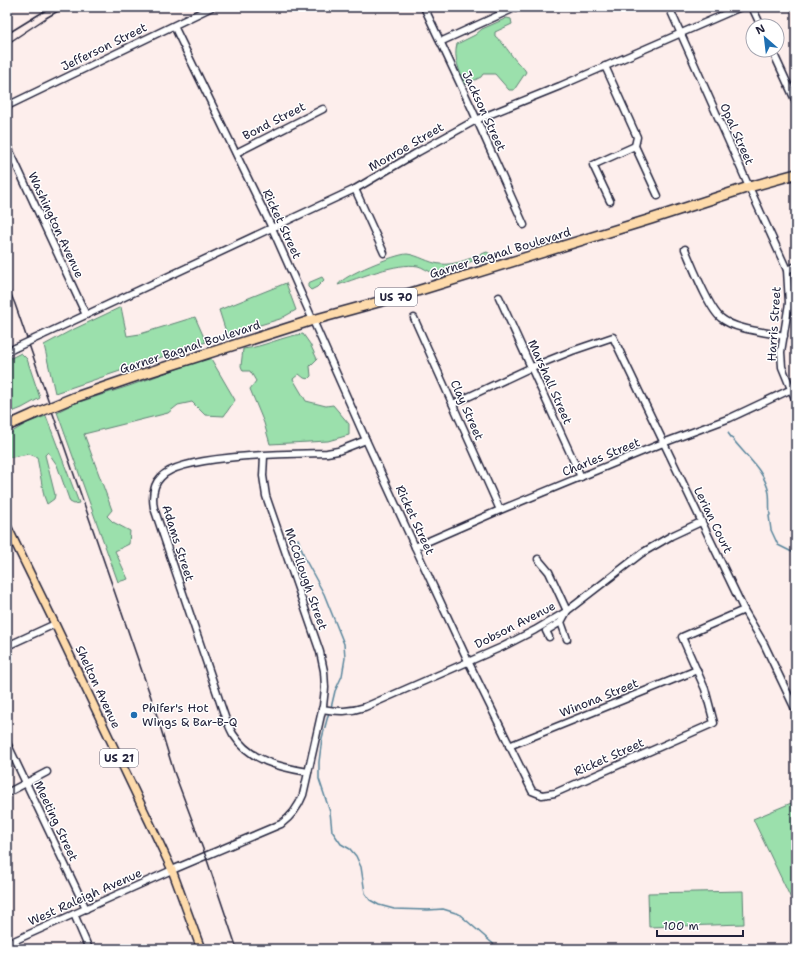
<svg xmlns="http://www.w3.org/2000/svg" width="803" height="956" font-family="'Shantell Sans',sans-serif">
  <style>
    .green { fill: #9be0ac; stroke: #5e8174 }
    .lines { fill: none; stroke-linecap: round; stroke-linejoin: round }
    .stream { stroke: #57849b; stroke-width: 1.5 }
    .minor-casing { stroke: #22223b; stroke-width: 9 }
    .major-casing { stroke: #22223b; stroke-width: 10 }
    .highway-casing { stroke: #22223b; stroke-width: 12 }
    .minor { stroke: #fff; stroke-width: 6 }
    .major { stroke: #fedbac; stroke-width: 7 }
    .highway { stroke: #fedbac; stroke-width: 9 }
    .rail { stroke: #22223b; stroke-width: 1.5 }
    .minor-bridge-casing { stroke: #22223b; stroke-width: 9; stroke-linecap: butt }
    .highway-bridge-casing { stroke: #22223b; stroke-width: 12; stroke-linecap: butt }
    .minor-bridge { stroke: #fff; stroke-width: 6 }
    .highway-bridge { stroke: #fedbac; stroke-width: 9 }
    .poi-dot { fill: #1f6fb2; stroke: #fff; stroke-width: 1.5 }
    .labels { text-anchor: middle; stroke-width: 3; stroke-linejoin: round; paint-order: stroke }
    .shield { fill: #fff; stroke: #646476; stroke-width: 1 }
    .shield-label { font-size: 11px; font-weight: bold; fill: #22223b }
    .street-label { font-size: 12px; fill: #22223b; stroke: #fff }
    .poi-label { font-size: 12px; fill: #22223b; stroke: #fff; text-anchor: start }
  </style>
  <rect width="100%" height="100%" fill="#fdeeec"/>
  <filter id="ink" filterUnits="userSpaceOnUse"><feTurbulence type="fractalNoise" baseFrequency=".025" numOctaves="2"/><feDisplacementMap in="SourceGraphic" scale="8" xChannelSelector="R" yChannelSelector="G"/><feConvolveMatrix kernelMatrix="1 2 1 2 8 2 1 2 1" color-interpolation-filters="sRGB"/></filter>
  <g filter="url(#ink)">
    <!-- green -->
    <g class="green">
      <path d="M507,18l4,1 1,5 -17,8v4c10,8 14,17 22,26 3,4 7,5 9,10l-12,18h-5l-14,-16h-12l-2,3 -16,8c-5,-14 -12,-26 -8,-41l18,-9 7,-6z"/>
      <path d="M487,252l5,3 -57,18c-7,-1 -12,-6 -17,-7 -21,-4 -59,12 -80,19 5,-10 58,-31 69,-31 11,1 22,9 33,10 15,2 33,-7 47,-12z"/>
      <path d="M322,277l2,3 -7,7 -6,3 -3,-3v-4z"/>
      <path d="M286,283l10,27 -16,9 -53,16 -8,-25z"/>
      <path d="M121,307l6,29 13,-2 55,-17 11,25 -151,51 -11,-48 26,-14z"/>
      <path d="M303,334l7,10 7,15 -7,7 1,10 -3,3 -4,-1 -5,-4 -6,5 13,22 20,5 7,-1 16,19v11l-21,6 -58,3 -6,-21 -14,-34 6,-8 -6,-10h-7l-2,-5 2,-17c21,-2 40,-13 60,-15z"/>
      <path d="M21,353l6,6 13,39 -18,10 -15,6v-54z"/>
      <path d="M210,357l25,43 -11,16 -19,-1 -13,-13 -14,3 -10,8 -84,21 28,76 -5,6 6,6 17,9 -1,13 -14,7 13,28 -10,3 -61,-170 16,-8 56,-18z"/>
      <path d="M46,416l33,87 -5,1 -4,-2 -13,-37 -9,-13 -3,3 10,40 -1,4 -7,5 -3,-8 -7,-39 -8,-3 -22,4v-23l20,-12z"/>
      <path d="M796,801v108l-43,-90z"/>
      <path d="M743,891l1,33 -95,3 -1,-34z"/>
    </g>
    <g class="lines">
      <!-- stream -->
      <g class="stream">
        <path d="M728,433c14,20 36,35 41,60 1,7 0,15 1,22l-1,1 2,14 7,15 18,9"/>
        <path d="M298,539l7,20 19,35 20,50 1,14 -3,18 -7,15 -4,17"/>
        <path d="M329,712l-7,26 -3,24v17l11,33 2,19 9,13 9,5 6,7 5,11 4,26 5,7 9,5 15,4 34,1 15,-1 16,5 40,35"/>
      </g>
      <!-- minor casing -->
      <g class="minor-casing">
        <g id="minor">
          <path d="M424,7l48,102 52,116"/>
          <path d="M669,7l80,180 38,83 2,33 -8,49 1,15 14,34"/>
          <path d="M752,7l9,19"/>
          <path d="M174,26l98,202 94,212 49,107 53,114 64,130 10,4 13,-2 159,-70 -9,-34 -23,-52 62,-27"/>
          <path d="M440,42l77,-35"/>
          <path d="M772,50l24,52"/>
          <path d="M605,66l32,71 -2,9 23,50"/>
          <path d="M7,106l205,-99"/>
          <path d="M7,145l79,170"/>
          <path d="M236,153l87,-44"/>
          <path d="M355,189l29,64"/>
          <path d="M610,201l-17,-36 42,-19"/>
          <path d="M685,249c7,16 24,60 36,69 14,12 45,14 63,18"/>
          <path d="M787,270l9,-4"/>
          <path d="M499,297l82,180"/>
          <path d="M414,318l86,192"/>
          <path d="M43,335l312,-146 63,-37 58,-32 84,-34 181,-79"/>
          <path d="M7,352l8,-4"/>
          <path d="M453,404l79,-37 40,-16 41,-14 131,273 20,34 32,67"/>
          <path d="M415,547l85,-37 163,-67 67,-25 66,-31"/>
          <path d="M538,559l11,13 18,39 -6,11 6,17"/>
          <path d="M549,637l-3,-6 15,-9"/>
          <path d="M7,646l48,-22"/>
          <path d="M322,709c16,3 28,3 43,-2l137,-60 33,-17 32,-19 75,-58 29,-17 30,-14"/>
          <path d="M7,743l79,166"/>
          <path d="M509,746l188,-76"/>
          <path d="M308,772c-29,-5 -58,-11 -75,-38 -3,-5 -5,-11 -8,-17l-71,-209c-2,-11 -2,-22 7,-31 20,-23 133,-23 166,-24l11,-2 28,-11"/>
          <path d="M7,793l40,-21"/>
          <path d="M74,914l15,35"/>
          <path d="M7,944l165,-74 109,-46c11,-8 17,-16 22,-29l20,-89 2,-18 -1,-17 -4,-19 -54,-156 -3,-20 1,-20"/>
        </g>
      </g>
      <!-- major casing -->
      <g class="major-casing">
        <path id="major" d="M7,526l48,98 103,216 14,30 29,79"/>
      </g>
      <!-- highway casing -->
      <g class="highway-casing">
        <g id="highway">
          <path d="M73,398l64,-22 176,-56 91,-25 247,-76 98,-32 47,-13"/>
          <path d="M7,426l27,-12"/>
        </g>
      </g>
      <!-- minor -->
      <use href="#minor" class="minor"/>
      <!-- major -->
      <use href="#major" class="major"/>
      <!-- highway -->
      <use href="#highway" class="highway"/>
      <!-- rail -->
      <g class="rail">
        <path d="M7,34l44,-27"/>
        <path d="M7,44l39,-26 19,-11"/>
        <path d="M7,285l8,19 138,399 21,69 32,85 31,92"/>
      </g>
      <!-- minor-bridge casing -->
      <g class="minor-bridge-casing">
        <path id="minor-bridge" d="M15,348l28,-13"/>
      </g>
      <!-- highway-bridge casing -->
      <g class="highway-bridge-casing">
        <path id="highway-bridge" d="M34,414l39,-16"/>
      </g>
      <!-- minor-bridge -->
      <use href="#minor-bridge" class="minor-bridge"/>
      <!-- highway-bridge -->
      <use href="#highway-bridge" class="highway-bridge"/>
    </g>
  </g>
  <!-- markers -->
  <circle class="poi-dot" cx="134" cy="715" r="4"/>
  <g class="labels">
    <!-- shield labels -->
    <g class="shield">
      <rect x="375" y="288" width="42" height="18" rx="3"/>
      <rect x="100" y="749" width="38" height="18" rx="3"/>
    </g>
    <g class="shield-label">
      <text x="396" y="301">US 70</text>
      <text x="119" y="762">US 21</text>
    </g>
    <!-- street labels -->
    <g class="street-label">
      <text transform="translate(104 47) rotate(-26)" y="4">Jefferson Street</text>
      <text transform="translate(484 111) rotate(65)" y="4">Jackson Street</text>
      <text transform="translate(274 121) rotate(-27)" y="4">Bond Street</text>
      <text transform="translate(737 134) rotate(66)" y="4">Opal Street</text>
      <text transform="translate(406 147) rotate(-30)" y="4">Monroe Street</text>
      <text transform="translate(282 224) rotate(65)" y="4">Ricket Street</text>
      <text transform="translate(56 225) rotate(65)" y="4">Washington Avenue</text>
      <text transform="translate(500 253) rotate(-17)" y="4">Garner Bagnal Boulevard</text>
      <text transform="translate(774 324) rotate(-86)" y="4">Harris Street</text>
      <text transform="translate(190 347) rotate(-18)" y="4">Garner Bagnal Boulevard</text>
      <text transform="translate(550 382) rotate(66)" y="4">Marshall Street</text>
      <text transform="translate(467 410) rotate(66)" y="4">Clay Street</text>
      <text transform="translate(601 457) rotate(-22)" y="4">Charles Street</text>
      <text transform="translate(415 520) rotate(65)" y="4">Ricket Street</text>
      <text transform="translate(713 520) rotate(64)" y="4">Lerian Court</text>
      <text transform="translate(178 543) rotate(72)" y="4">Adams Street</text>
      <text transform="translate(306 579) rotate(71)" y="4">McCollough Street</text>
      <text transform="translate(515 625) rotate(-27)" y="4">Dobson Avenue</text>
      <text transform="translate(98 687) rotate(65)" y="4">Shelton Avenue</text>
      <text transform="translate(599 698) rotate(-22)" y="4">Winona Street</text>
      <text transform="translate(609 757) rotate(-24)" y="4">Ricket Street</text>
      <text transform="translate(56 821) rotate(65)" y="4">Meeting Street</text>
      <text transform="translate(85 897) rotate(-24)" y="4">West Raleigh Avenue</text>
    </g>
    <!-- poi labels -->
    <g class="poi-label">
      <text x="142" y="712">Phifer's Hot<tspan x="142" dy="14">Wings &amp; Bar-B-Q</tspan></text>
    </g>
  </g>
  <!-- margin -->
  <rect width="803" height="956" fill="none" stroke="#fff" stroke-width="24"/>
  <rect x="12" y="12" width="779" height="932" fill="none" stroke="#22223b" stroke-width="1.5" filter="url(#ink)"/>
  <!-- north arrow -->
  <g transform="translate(765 38) rotate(332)"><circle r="19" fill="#ffffff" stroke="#a7a7b1"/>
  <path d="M0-3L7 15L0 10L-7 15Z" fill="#1f6fb2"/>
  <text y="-6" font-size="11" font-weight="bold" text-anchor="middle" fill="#22223b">N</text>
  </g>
  <!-- scale -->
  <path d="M657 930v6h86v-6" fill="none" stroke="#22223b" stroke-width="2"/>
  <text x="663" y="930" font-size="12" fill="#22223b" stroke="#ffffff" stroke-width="3" paint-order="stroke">100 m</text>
</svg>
